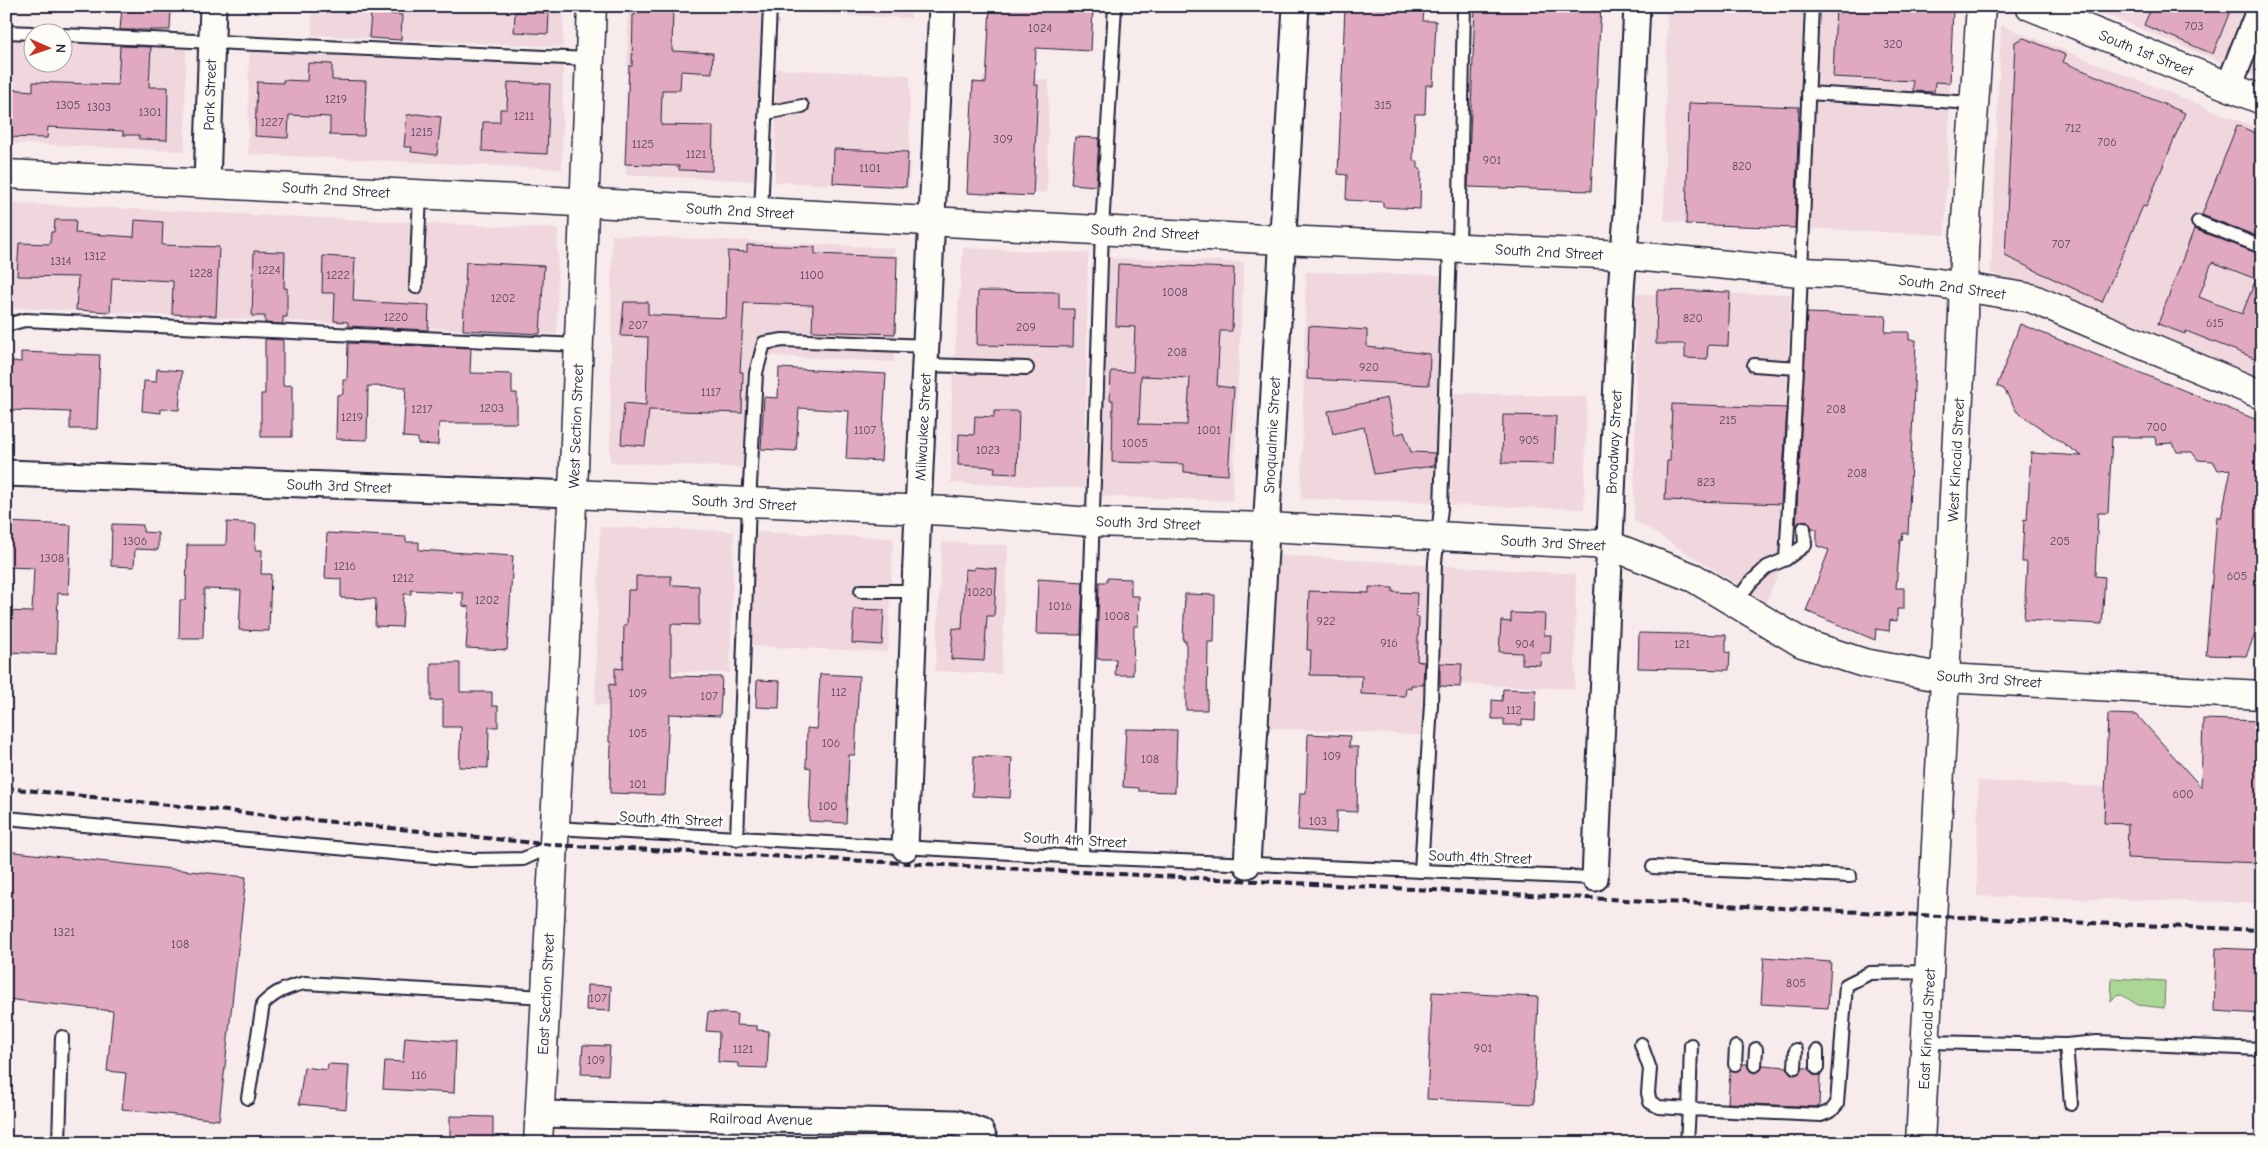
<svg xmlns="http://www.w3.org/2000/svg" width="2268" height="1149" font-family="'Comic Neue',sans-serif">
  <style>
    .built { fill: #f0d7de }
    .green { fill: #abd795; stroke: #667c68 }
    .building { fill: #e0a9bf; stroke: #22223b; fill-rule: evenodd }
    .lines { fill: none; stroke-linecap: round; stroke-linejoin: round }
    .lane-casing { stroke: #22223b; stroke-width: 16 }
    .street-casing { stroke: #22223b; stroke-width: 29 }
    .secondary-casing { stroke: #22223b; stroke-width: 31 }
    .primary-casing { stroke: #22223b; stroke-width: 31 }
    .lane { stroke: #fdfcf7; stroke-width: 12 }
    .street { stroke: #fdfcf7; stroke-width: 25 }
    .secondary { stroke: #fdfcf7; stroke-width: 28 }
    .primary { stroke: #fdfcf7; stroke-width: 28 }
    .rail { stroke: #22223b; stroke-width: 4; stroke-dasharray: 8 4; stroke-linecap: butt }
    .labels { text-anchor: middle; stroke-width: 5; stroke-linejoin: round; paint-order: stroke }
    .number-label { font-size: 12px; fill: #52445c }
    .street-label { font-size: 15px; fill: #22223b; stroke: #fdfcf7 }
  </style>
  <rect width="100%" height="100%" fill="#f7ebec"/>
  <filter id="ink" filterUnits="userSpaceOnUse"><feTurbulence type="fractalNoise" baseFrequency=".02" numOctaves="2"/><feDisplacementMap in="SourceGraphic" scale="10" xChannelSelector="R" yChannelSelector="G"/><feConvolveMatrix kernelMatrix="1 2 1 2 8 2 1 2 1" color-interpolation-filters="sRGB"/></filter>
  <g filter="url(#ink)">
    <!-- built -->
    <g class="built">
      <path d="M312,6h252l-1,41 -251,-12z"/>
      <path d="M628,6h134l-2,175 -134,-6z"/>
      <path d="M777,6h134v12l-134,-6z"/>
      <path d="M1667,6l286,2 -8,227 -281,-14z"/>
      <path d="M2085,6h177v73z"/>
      <path d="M2001,25l261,105v249l-271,-106z"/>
      <path d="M6,36l26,2v24h30l1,-23 123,7 -1,105 -179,-8z"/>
      <path d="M249,49l314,15 -1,105 -314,-15z"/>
      <path d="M776,69l134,6 -1,113 -134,-6z"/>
      <path d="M982,77l67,3 -2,113 -73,-3z"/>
      <path d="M6,203l552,26 -1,105 -540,-26 -11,2z"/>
      <path d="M612,235l283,13 -1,114 -142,-7 -1,113 -141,-6z"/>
      <path d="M963,248l125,5 -3,235 -134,-5 1,-92z"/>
      <path d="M1109,258l135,4 -12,239 -132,-5z"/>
      <path d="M1306,272l134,3 -5,227 -134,-3z"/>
      <path d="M1636,294h155l-13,281 -12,27 -132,-82z"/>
      <path d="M1452,393l135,4 -3,112 -133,-4z"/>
      <path d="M600,527l134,4 -4,142 -58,-2 -1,37 -76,-3z"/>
      <path d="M755,532l138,6 -5,114 -138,-6z"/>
      <path d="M942,542l66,3 -7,129 -66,-3z"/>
      <path d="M1276,555l300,19 -1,115 -136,-6 -3,53 -168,-8z"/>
      <path d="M1978,781l189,9 95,38v75l-285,-7z"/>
    </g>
    <!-- green -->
    <path class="green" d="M2112,978l53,3 -1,27 -26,-3 -16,-10 -7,1 -4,6z"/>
    <!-- building -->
    <g class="building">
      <path d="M122,6h49l-1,24h-50z"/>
      <path d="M635,6h38l-1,45 41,2 -1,20 -31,-2 -1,19h-18l-1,35 52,1 -1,45 -33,-1v-4l-54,-2 4,-98h3l1,-51h2z"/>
      <path d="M990,6l103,3 -2,42 -55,-3 -2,37h4l-5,111 -66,-3 6,-111 13,1z"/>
      <path d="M1475,6h126l-10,185 -123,-4z"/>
      <path d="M1836,6l117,4 -3,73 -15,-1 -1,10 -21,-1v-10l-80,-4z"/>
      <path d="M2152,6h80l-19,48 -69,-29z"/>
      <path d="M1345,7l79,3 -1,11h13l-3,64h-7l-1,29h-10l-2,47h5v8h3l-1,40 -37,-2v-5l-37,-2 1,-25 -9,-1z"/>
      <path d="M515,12l34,1 -1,21 -34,-2z"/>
      <path d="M371,13l31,2 -1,25 -32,-2z"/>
      <path d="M2024,38l42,17 -3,7 122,51 -39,94 -3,-1 -41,96 -97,-46 10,-214z"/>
      <path d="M120,46l31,1 -2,40h19l-1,53 -28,-1v-4h-16v-4l-75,-4 -1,11 -41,-1 2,-48 25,2v-9l85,3z"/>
      <path d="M308,63l24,1v16l34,1 -2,55 -34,-1v-18l-41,-2 -1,23 -33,-2 2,-54 26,1v-3l24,1z"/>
      <path d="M508,82l42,2 -3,70 -65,-3 1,-29h17v-13h7z"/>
      <path d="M1689,103l110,4 -4,121 -109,-4z"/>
      <path d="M417,114l24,3 -4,38 -26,-3 1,-5h-8l3,-32z"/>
      <path d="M2237,125l25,11v102l-60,-23z"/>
      <path d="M1075,137l24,1 -3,48 -25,-2z"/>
      <path d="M834,149l74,3 -2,35 -73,-4z"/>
      <path d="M55,220h21l-1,13 59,4 1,-17 28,2 -1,23 57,2 -3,69 -44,-2 1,-33 -61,-3 -2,34 -34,-2 2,-33 -61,-1 2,-33 31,1 1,-12h3z"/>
      <path d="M2194,229l68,26v106l-76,-30 -1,3 -27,-10zM2212,262l44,17 -14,35 -43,-17z"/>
      <path d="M747,245l68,2v7l82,3 -2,77 -83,-3 1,-26 -69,-2 -4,69h3l-1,41 -93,-3 -4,36 -24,-2 3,-41 22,2 2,-68 -27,-1 3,-34h24v12l6,1 72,3 2,-67 19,1z"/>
      <path d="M254,251l31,1 -1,36h3v29h-4v7l-18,-1v-7h-13z"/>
      <path d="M323,256l32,2 -2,43 76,4 -1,25 -80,-4v-4l-14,-1 1,-28h-13z"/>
      <path d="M466,262l78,4 -4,68 -77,-4z"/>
      <path d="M1118,264l116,4 -2,63h-12l-3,55 17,2 -6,87 -44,-3v-8l-72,-2 1,-62h-3l1,-29 22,1 2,-45 -19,-1zM1141,376l49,2 -3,47 -48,-1z"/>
      <path d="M1657,290l73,2 -2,54 -20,-1 -1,14 -22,-1v-14h-29z"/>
      <path d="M978,291l81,1v17h15l-1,38 -96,-2z"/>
      <path d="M1807,313l79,3 -1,16h24v8h7l-8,194 -5,-1 -1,7h-2l-4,48h8v21h-7v12l-7,-1 -1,11 -13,-2 -1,11 -69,-29 23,-61 -12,-4v-17l-5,-1 -4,-7h-8l-4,7z"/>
      <path d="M2020,324l242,98v196l-16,38 -40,-1 11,-139 4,2 10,-49 -13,1 -5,-9 -15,-1 -6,-8h-15l-4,-9 -17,1 -1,-7h-43l-4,76h-10l-3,63 10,1 -3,47 -78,-4 3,-58h-5l2,-43 3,1 4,-67 51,3 -65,-44 -13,-23 -7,-3z"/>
      <path d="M1309,326l58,4v17l63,7 -1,31 -122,-6z"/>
      <path d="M265,339l18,1v46l9,-1v52h-31v-43h4z"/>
      <path d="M348,343l123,5 -1,25 42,1v19h5v30h-78l-1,22 -20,-1v-6l-15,-1 3,-50 -38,-1 -1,54 -31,-1 1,-44 6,-1v-14h4z"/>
      <path d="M21,352l79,3 -3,74h-27v-17l-60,-2 2,-49 9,1z"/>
      <path d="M779,368l107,6 -5,87 -35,-2 3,-48 -50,-3 -3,43 -35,-2 3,-52 14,1z"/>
      <path d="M157,369l25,2 -3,39 -18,-1v4l-19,-2 2,-30 12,1z"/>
      <path d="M1387,398l8,37 9,-3 7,20 24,1 -1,13 -60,8 -10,-47 -31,7 -5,-23z"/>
      <path d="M1672,404l115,4 -6,96 -116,-4 2,-39h3z"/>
      <path d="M994,411h25l-2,63 -23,-1 1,-6 -37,-2 1,-31 15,1 1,-19 19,1z"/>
      <path d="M1503,415l53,1 -2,48 -52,-1z"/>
      <path d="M6,522l65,3 -3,69 -10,-1 -2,61 -50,-2v-41l26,1 2,-44 -28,-1z"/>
      <path d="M227,522l29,2 -1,26h7l-1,24h10l-2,57 -30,-1 2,-40 -37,-1 -1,49h-24l1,-38h6l1,-55h39z"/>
      <path d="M112,524l31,1v7l15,1v17l-23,-1 -1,18 -23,-1z"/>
      <path d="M327,533l79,4v5h13v8l94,6 -6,94 -41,-2 3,-41 -6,-1v-13l-52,-3v4h-7l-2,33 -27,-1 1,-27 -35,-1v-19l-16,-1z"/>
      <path d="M974,567l23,2 -3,47h-7l-3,45 -33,-2 2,-31 9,1 3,-60 9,1z"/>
      <path d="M636,576h35v9l28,1v39l-28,-1v52l51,1 -2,39 -51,-2 -4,81 -55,-2 1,-50 -2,-1v-58l6,1v-17l8,1 1,-44h3l1,-35h8z"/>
      <path d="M1107,578l24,1v17h8l-1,30h-4l-1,49h-18l1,-16h-19l2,-77h8z"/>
      <path d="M1038,579l45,3 -2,53 -45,-1z"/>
      <path d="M1369,587l24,1v4l24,1 -1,24h3l-2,44 7,1 -1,23h-12v3l-5,-1 -1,9 -44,-2 1,-18 -52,-1 1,-25h-4l2,-59 60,2z"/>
      <path d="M1185,594l30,1 -1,47h-6l-1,68h-21v-69h-3z"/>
      <path d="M854,609l30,1 -2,35 -30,-2z"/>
      <path d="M1511,613l34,1 -1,21h7l-1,18h-9l-1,12 -18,-1v-11l-23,-1 2,-31 10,1z"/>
      <path d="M1639,633l87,2v17l4,1 -1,17 -91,-2z"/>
      <path d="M431,663h29v29h32v14h6v21h-9l-1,41 -29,-1 2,-40h-18v-27l-12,1z"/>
      <path d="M1440,663l22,1 -2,23 -20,-1z"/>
      <path d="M820,674l39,2 -4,79h-6l-3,68 -37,-2 2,-53 -5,-1 1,-39 10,1z"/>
      <path d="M757,680l23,1 -1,27 -23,-1z"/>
      <path d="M1503,689l33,1 -1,31 -13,-1v5h-18v-6h-12v-19l10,1z"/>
      <path d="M2108,714l29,1 64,72 2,-68 59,2v142l-135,-5 1,-34 -24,-1z"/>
      <path d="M1126,729l51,1 -2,62 -36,-1v-3l-16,-1z"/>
      <path d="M1308,734l42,2 -1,11h9l-1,65 -20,-1 -1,22 -38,-3 2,-37h6z"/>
      <path d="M974,756l38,2 -2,40 -38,-2z"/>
      <path d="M6,851l240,26 -27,243 -97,-11 4,-36 -19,-2 6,-60 -107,-12z"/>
      <path d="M2216,948l46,2v64l-48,-3z"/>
      <path d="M1764,957l67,5 -3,46 -67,-4z"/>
      <path d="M587,985l24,1 -1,25 -24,-1z"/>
      <path d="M1432,992l106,5 -4,107 -107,-5z"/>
      <path d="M708,1012l29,2 -1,11 21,1v4l12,1 -2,37 -29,-1v-4l-20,-1 1,-30 -13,-1z"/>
      <path d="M405,1037l51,4 -2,52 -71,-4 2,-28 18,1z"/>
      <path d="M583,1045l27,1 -2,29 -27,-1z"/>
      <path d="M328,1064l21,1 -3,44 -47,-5 5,-37 23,3z"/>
      <path d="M1743,1064h4l3,7 5,2 6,-3 2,-5 24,2 3,6 5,2 6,-3 2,-4h6l4,7h7l-1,32 -91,-4 2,-33 8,1z"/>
      <path d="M450,1116l43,1v26h-43z"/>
    </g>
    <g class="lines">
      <!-- lane casing -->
      <g class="lane-casing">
        <g id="lane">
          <path d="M6,32l26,1"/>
          <path d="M62,35l526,24"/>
          <path d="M1808,93l166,10"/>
          <path d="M766,113l36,-7"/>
          <path d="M761,213l9,-207"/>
          <path d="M2198,222l64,25"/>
          <path d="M1459,248l5,-242"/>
          <path d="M416,287l4,-93"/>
          <path d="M6,325l19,-5 554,25"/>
          <path d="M926,365l101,3"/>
          <path d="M1754,365l43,3"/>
          <path d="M1786,559l11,-191 15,-362"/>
          <path d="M861,591h54"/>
          <path d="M1736,602l14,-19 17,-16 19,-8 19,-14 -1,-17"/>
          <path d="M6,818l463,42 54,-1 31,-14"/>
          <path d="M555,828l527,29 513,21"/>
          <path d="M737,839l12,-336 7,-130 8,-30 19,-3 144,6"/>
          <path d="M1082,857l20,-628 13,-223"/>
          <path d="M1653,867l197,9"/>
          <path d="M1421,871l10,-167 4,-142 6,-54 9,-260"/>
          <path d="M1927,1042l139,3 31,-3 165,7"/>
          <path d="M1641,1044l9,25 -2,24 2,9 9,5 30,2 2,-64"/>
          <path d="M2066,1045l5,59"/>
          <path d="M1735,1064l1,-17"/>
          <path d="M1755,1065l1,-16"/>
          <path d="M1795,1067l1,-17"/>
          <path d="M1817,1068v-17"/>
          <path d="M248,1098l15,-94c13,-13 25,-17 42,-21l240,14"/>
          <path d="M59,1143l3,-106"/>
          <path d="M1687,1143l2,-34 132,6 10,-4 6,-7 9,-119 24,-12 59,-1"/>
        </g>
      </g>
      <!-- street casing -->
      <g class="street-casing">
        <g id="street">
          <path d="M2229,86l32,-80"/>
          <path d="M207,183l6,-177"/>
          <path d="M6,473l567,21"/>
          <path d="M905,848l13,-338 24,-504"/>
          <path d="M1247,865l49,-859"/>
          <path d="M1595,878l26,-588 6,-75 10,-209"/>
          <path d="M540,1114l416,9 25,9 5,11"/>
        </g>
      </g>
      <!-- secondary casing -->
      <g class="secondary-casing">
        <g id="secondary">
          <path d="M2030,6l232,94"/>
          <path d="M6,174l551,27 725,39 342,15 176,17 53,2 85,9 93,15 231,97"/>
          <path d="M573,494l375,17 143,11 176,5 342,18 85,33 108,65 62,20 81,15 18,-363 1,-66 17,-243"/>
          <path d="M538,1143l36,-675 18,-462"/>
        </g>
      </g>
      <!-- primary casing -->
      <g class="primary-casing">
        <path id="primary" d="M1920,1143l25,-465 317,17"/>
      </g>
      <!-- lane -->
      <use href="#lane" class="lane"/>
      <!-- street -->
      <use href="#street" class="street"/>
      <!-- secondary -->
      <use href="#secondary" class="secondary"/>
      <!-- primary -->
      <use href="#primary" class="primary"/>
      <!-- rail -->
      <path class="rail" d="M6,788l548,57 1463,75 245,10"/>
    </g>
  </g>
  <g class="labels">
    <!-- number labels -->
    <g class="number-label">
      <text x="2194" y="30">703</text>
      <text x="1040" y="32">1024</text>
      <text x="1893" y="48">320</text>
      <text x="336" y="103">1219</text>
      <text x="68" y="109">1305</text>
      <text x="1383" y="109">315</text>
      <text x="99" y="111">1303</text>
      <text x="150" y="116">1301</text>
      <text x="524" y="120">1211</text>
      <text x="272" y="126">1227</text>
      <text x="2073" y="132">712</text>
      <text x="422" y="136">1215</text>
      <text x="1003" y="143">309</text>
      <text x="2107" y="146">706</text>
      <text x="643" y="148">1125</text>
      <text x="696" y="158">1121</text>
      <text x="1492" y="164">901</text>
      <text x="1742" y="170">820</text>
      <text x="870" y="172">1101</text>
      <text x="2061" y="248">707</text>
      <text x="95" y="260">1312</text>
      <text x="61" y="265">1314</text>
      <text x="269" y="274">1224</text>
      <text x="201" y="277">1228</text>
      <text x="338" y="279">1222</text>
      <text x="812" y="279">1100</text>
      <text x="1175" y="296">1008</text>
      <text x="503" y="302">1202</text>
      <text x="396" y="321">1220</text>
      <text x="1693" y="322">820</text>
      <text x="2215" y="327">615</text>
      <text x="638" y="329">207</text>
      <text x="1026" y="331">209</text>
      <text x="1177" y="356">208</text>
      <text x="1369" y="371">920</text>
      <text x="711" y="396">1117</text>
      <text x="492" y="412">1203</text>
      <text x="422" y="413">1217</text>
      <text x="1836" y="413">208</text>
      <text x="352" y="421">1219</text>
      <text x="1728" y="424">215</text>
      <text x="2157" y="431">700</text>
      <text x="865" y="434">1107</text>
      <text x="1209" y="434">1001</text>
      <text x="1529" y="444">905</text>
      <text x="1135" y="447">1005</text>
      <text x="988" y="454">1023</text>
      <text x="1857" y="477">208</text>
      <text x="1706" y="486">823</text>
      <text x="135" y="545">1306</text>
      <text x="2060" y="545">205</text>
      <text x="52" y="562">1308</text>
      <text x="345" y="570">1216</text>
      <text x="2237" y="580">605</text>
      <text x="403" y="582">1212</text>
      <text x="980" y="596">1020</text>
      <text x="487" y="604">1202</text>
      <text x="1060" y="610">1016</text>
      <text x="1117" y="620">1008</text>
      <text x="1326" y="625">922</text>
      <text x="1389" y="647">916</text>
      <text x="1525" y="648">904</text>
      <text x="1682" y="648">121</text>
      <text x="839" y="696">112</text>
      <text x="638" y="697">109</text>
      <text x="709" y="700">107</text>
      <text x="1514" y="714">112</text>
      <text x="638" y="737">105</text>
      <text x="831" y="747">106</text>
      <text x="1332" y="760">109</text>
      <text x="1150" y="763">108</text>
      <text x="638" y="788">101</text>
      <text x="2183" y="798">600</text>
      <text x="828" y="810">100</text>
      <text x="1318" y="825">103</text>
      <text x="64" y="936">1321</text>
      <text x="180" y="948">108</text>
      <text x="1796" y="987">805</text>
      <text x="598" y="1002">107</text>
      <text x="1483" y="1052">901</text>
      <text x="743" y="1053">1121</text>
      <text x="596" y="1064">109</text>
      <text x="419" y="1079">116</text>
    </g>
    <!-- street labels -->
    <g class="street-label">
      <text transform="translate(2146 53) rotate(22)" y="5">South 1st Street</text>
      <text transform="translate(210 95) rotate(-88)" y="5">Park Street</text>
      <text transform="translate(336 190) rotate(3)" y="5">South 2nd Street</text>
      <text transform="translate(740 211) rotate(3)" y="5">South 2nd Street</text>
      <text transform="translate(1145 232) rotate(3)" y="5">South 2nd Street</text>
      <text transform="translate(1549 252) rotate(3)" y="5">South 2nd Street</text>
      <text transform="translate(1952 287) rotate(8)" y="5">South 2nd Street</text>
      <text transform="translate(576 426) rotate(-88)" y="5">West Section Street</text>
      <text transform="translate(923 427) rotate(-87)" y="5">Milwaukee Street</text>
      <text transform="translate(1272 435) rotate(-87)" y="5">Snoqualmie Street</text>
      <text transform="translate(1614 442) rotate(-87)" y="5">Broadway Street</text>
      <text transform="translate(1956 460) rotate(-87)" y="5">West Kincaid Street</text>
      <text transform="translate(339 486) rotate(2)" y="5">South 3rd Street</text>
      <text transform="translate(744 503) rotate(3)" y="5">South 3rd Street</text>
      <text transform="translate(1148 523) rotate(2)" y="5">South 3rd Street</text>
      <text transform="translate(1553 543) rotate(3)" y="5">South 3rd Street</text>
      <text transform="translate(1989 679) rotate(4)" y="5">South 3rd Street</text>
      <text transform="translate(671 819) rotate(3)" y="5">South 4th Street</text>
      <text transform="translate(1075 840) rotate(3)" y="5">South 4th Street</text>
      <text transform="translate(1480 857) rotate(2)" y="5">South 4th Street</text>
      <text transform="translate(546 994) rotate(-87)" y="5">East Section Street</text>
      <text transform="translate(1927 1029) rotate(-87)" y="5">East Kincaid Street</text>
      <text transform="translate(761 1119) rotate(1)" y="5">Railroad Avenue</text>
    </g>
  </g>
  <!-- margin -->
  <rect width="2268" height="1149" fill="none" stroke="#fdfcf7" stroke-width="25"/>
  <rect x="12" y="12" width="2243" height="1124" fill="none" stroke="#22223b" stroke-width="2" filter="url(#ink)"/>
  <!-- north arrow -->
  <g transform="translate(48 48) rotate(92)"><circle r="24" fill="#fdfcf7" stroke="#a5a5ac"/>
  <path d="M0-4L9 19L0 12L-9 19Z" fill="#c8321e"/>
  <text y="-8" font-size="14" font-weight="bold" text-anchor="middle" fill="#22223b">N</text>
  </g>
</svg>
